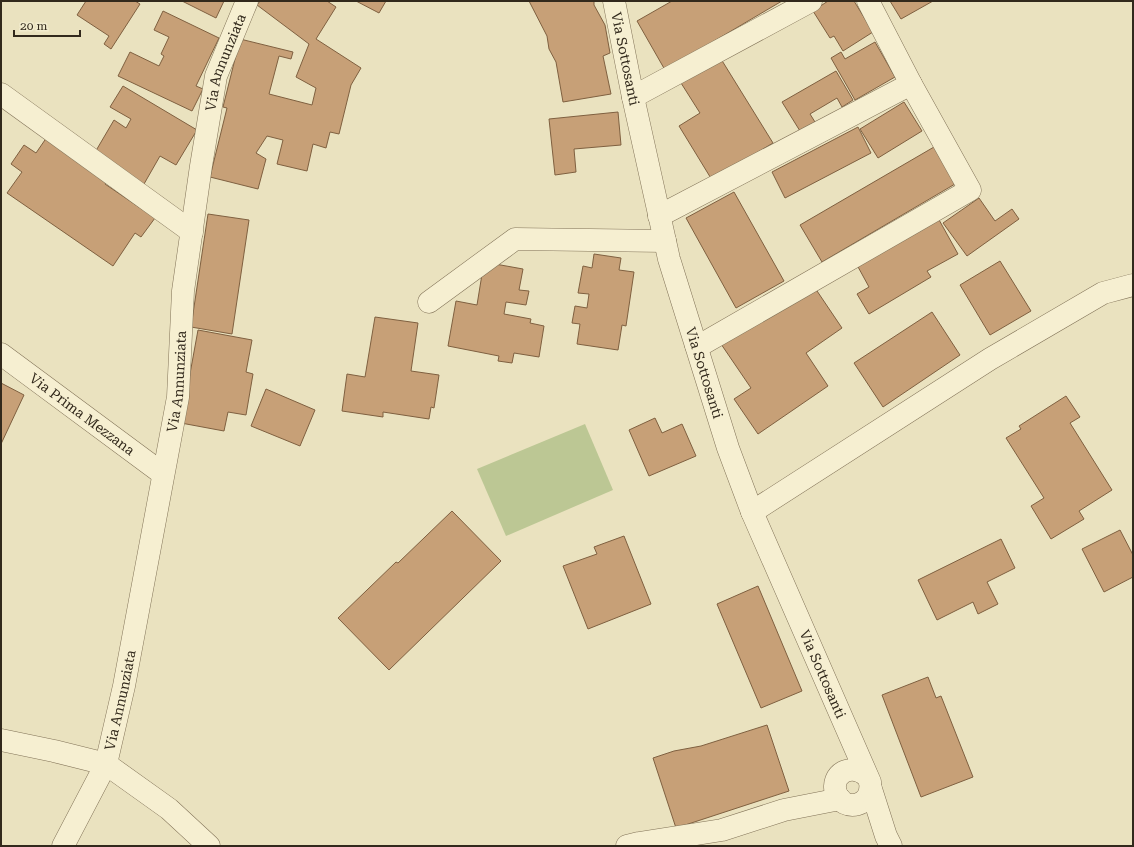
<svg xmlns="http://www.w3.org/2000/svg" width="1134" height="847" font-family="'Roboto Serif',serif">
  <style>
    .green { fill: #bcc794 }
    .building { fill: #c7a077; stroke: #7f6040 }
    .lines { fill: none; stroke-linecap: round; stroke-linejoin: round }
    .minor-casing { stroke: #827358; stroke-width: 23 }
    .minor { stroke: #f6efd1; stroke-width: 22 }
    .labels { text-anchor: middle; stroke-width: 4; stroke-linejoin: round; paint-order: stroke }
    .street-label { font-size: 14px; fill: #32291c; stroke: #f2ecce }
  </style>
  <rect width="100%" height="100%" fill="#eae2bf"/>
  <!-- green -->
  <path class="green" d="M585,424l28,66 -107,46 -29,-67z"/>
  <!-- building -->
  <g class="building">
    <path d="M86,1h49l5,3 -29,45 -7,-5 5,-8 -32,-21z"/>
    <path d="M182,1h42l-8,17z"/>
    <path d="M260,1h67l9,6 -20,32 45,29 -10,17 -12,49 -9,-2 -4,16 -13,-4 -6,27 -30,-7 6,-24 -16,-4 -11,17 10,6 -8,30 -48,-12 17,-69 -4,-1 17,-68 53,13 -2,7 -12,-3 -10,38 43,11 4,-17 -20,-11 13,-33 -52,-39z"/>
    <path d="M356,1h30l-7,12z"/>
    <path d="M529,1h65v4l11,20 5,28 -7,3 8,38 -48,8 -7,-40 -7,-13 -2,-13z"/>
    <path d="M672,1h110l-117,69 -28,-49z"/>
    <path d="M828,1h26l19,31 -30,19 -9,-15 -4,2 -17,-27z"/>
    <path d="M890,1h43l-32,18z"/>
    <path d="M163,11l56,27 -23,48 7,3 -11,22 -74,-35 12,-24 29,14 5,-10 -3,-2 8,-17 -15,-7z"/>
    <path d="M875,42l20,35 -40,23 -24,-42 10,-6 4,7z"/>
    <path d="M721,59l52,84 -61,37 -33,-54 21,-13 -19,-30z"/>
    <path d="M836,71l17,29 -11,7 -5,-9 -27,16 5,8 -15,9 -18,-29z"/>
    <path d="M123,86l74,44 -21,35 -16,-9 -16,28 -50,-30 20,-34 12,8 5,-9 -21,-12z"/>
    <path d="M904,102l18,29 -44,27 -18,-29z"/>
    <path d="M618,112l3,33 -47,4 2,23 -21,3 -6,-56z"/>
    <path d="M858,127l13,26 -86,45 -13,-26z"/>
    <path d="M47,137l62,41 -4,6 50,34 -14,19 -6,-4 -22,33 -106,-73 15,-21 -11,-8 13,-19 12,8z"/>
    <path d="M934,147l21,37 -133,78 -22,-37z"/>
    <path d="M734,192l50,89 -48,27 -50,-90z"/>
    <path d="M979,198l16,23 17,-12 7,10 -52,37 -24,-33z"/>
    <path d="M208,214l41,6 -17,114 -41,-7z"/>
    <path d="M938,218l20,36 -31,17 4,6 -62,37 -12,-20 12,-7 -12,-22z"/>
    <path d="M594,254l27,4 -2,12 15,2 -8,54 -4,-1 -4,25 -41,-6 3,-20 -8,-1 3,-17 12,2 2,-14 -11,-1 5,-27 9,2z"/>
    <path d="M1000,261l31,50 -41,24 -30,-50z"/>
    <path d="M484,262l39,7 -4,21 10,1 -3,14 -20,-3 -2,12 27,5 -1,4 14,3 -5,31 -25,-4 -2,10 -14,-2 1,-5 -51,-10 8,-45 21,4z"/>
    <path d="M813,285l29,43 -36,25 22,33 -70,48 -24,-35 17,-11 -30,-44z"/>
    <path d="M932,312l28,43 -77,52 -29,-44z"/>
    <path d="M375,317l43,6 -7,48 28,4 -5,33 -3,-1 -2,12 -46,-7v5l-41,-6 5,-37 18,3z"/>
    <path d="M198,330l54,10 -6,32 7,2 -7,41 -18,-3 -4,19 -43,-8z"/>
    <path d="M1,383l23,12 -23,49z"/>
    <path d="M266,389l49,21 -15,36 -49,-20z"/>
    <path d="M1066,396l14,21 -10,6 42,67 -33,21 5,8 -33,20 -20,-33 13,-8 -38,-60 15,-9 -2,-3z"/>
    <path d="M655,418l7,15 20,-9 14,32 -47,20 -20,-46z"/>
    <path d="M452,511l49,50 -112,109 -51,-52 58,-56 2,1z"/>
    <path d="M1120,530l13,25v22l-29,15 -22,-43z"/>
    <path d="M624,536l27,68 -63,25 -25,-63 34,-12 -3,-7z"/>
    <path d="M1001,539l14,29 -28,14 11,22 -20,10 -5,-12 -36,18 -19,-40z"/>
    <path d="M758,586l44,105 -41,17 -44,-104z"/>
    <path d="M928,677l8,21 5,-2 32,81 -52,20 -39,-102z"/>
    <path d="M767,725l22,66 -113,37 -23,-70 21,-7 27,-5z"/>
  </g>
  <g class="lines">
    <!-- minor casing -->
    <g class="minor-casing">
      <g id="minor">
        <path id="s1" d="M614,1l19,96 36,162 59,189 24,64 118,270c4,25 -27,31 -34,11 -6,-19 15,-31 31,-17"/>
        <path d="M1,94l191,138"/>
        <path d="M633,97l178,-96"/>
        <path d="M659,216l252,-132"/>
        <path d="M429,302l86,-63 150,2"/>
        <path d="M696,345l1,2 273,-157 -59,-106 -43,-83"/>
        <path id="s2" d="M1,354l162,120"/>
        <path d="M752,512l238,-153 113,-66 30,-8"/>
        <path d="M1,740l53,11 52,13 63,45 40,37"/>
        <path d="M871,789l15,47 5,10"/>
        <path id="s3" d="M63,846l43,-82 18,-78 54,-289 5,-106 18,-125 15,-90 31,-75"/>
        <path d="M627,846l12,-3 83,-13 62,-20 56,-11"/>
      </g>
    </g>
    <!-- minor -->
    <use href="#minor" class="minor"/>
  </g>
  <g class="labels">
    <!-- street labels -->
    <g class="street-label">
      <text dy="5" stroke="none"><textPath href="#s1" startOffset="59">Via Sottosanti</textPath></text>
      <text dy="5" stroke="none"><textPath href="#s3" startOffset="806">Via Annunziata</textPath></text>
      <text dy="5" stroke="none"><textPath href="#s1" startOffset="383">Via Sottosanti</textPath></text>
      <text dy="5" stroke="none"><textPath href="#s3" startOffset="482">Via Annunziata</textPath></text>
      <text dy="5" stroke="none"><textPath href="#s2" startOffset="101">Via Prima Mezzana</textPath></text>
      <text dy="5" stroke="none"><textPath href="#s1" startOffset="707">Via Sottosanti</textPath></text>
      <text dy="5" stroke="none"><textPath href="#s3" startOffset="158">Via Annunziata</textPath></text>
    </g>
  </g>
  <!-- border -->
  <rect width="1134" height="847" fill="none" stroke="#32291c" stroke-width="4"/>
  <!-- scale -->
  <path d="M14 30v6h66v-6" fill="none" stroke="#32291c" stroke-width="2"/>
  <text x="20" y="30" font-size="12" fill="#32291c" stroke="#f2ecce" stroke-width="3" paint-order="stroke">20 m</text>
</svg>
